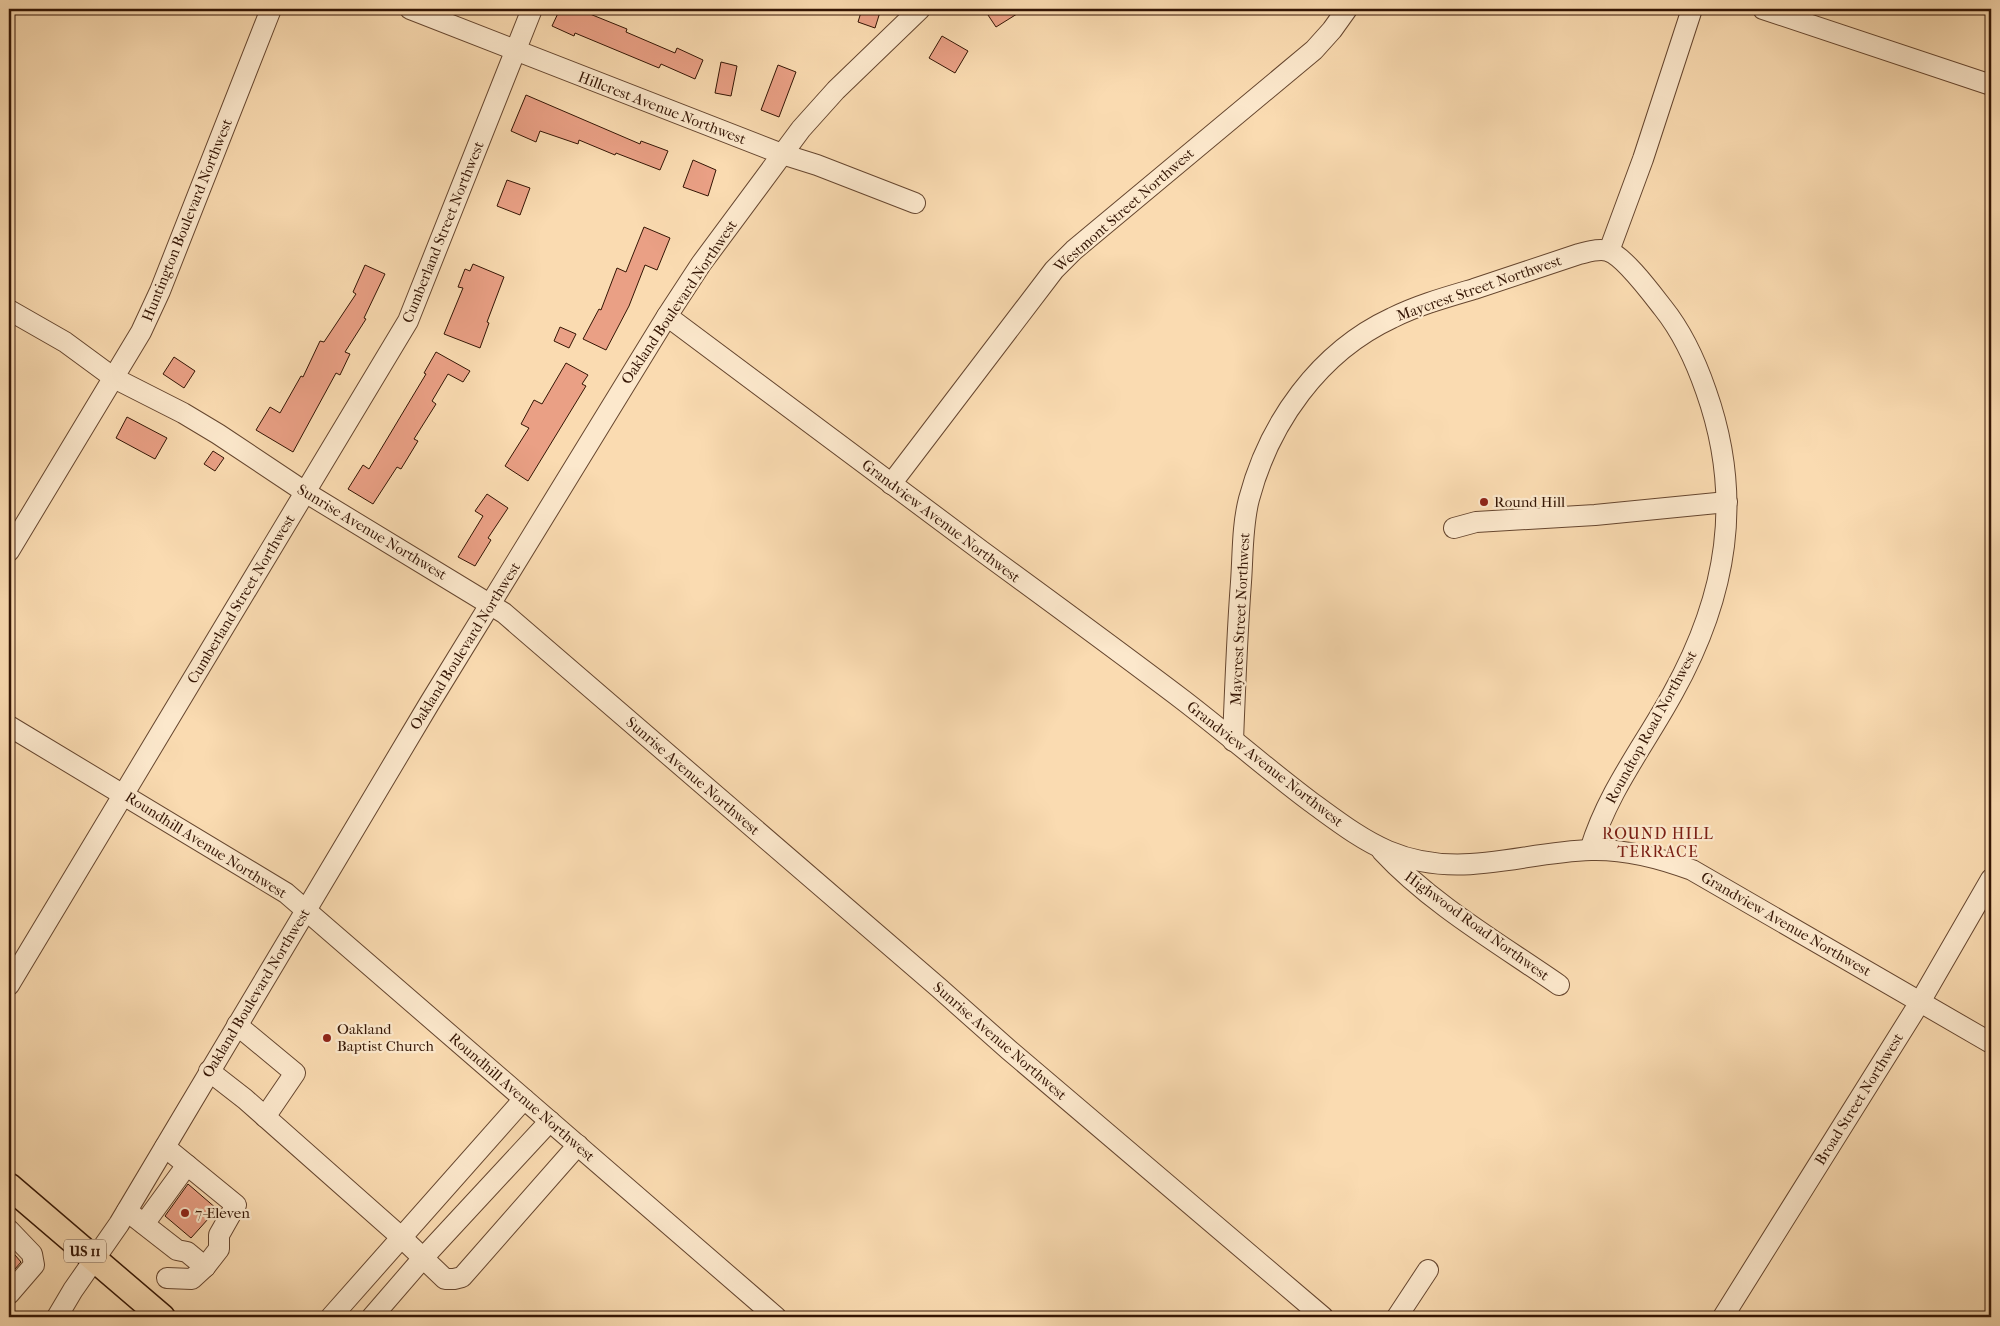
<svg xmlns="http://www.w3.org/2000/svg" width="2000" height="1326" font-family="'IM FELL French Canon',serif">
  <style>
    .building { fill: #eaa085; stroke: #341504 }
    .lines { fill: none; stroke-linecap: round; stroke-linejoin: round }
    .minor-tunnel { stroke: #d2b38e; stroke-width: 20; stroke-dasharray: 20 10; stroke-linecap: butt }
    .minor-casing { stroke: #66462f; stroke-width: 22 }
    .major-casing { stroke: #341504; stroke-width: 28 }
    .minor { stroke: #fce8cc; stroke-width: 20 }
    .major { stroke: #fadbb1; stroke-width: 25 }
    .poi-dot { fill: #8f2418; stroke: #fce8cc; stroke-width: 2 }
    .labels { text-anchor: middle; stroke-width: 4.5; stroke-linejoin: round; paint-order: stroke }
    .shield { fill: #fce8cc; stroke: #705440; stroke-width: 1 }
    .shield-label { font-size: 14px; font-weight: bold; fill: #341504 }
    .street-label { font-size: 15px; fill: #341504; stroke: #fce8cc }
    .poi-label { font-size: 15px; fill: #341504; stroke: #fce8cc; text-anchor: start }
    .neighbourhood-label { font-size: 16px; letter-spacing: 1px; fill: #7a1f14; stroke: #fce8cc }
  </style>
  <rect width="100%" height="100%" fill="#fadbb1"/>
  <filter id="stains"><feTurbulence type="fractalNoise" baseFrequency=".004" numOctaves="4"/><feColorMatrix values="0 0 0 0 .2 0 0 0 0 .09 0 0 0 0 .02 0 0 0 .5 -.17"/></filter>
  <radialGradient id="worn" r=".72"><stop offset=".6" stop-color="#630" stop-opacity="0"/><stop offset="1" stop-color="#630" stop-opacity=".3"/></radialGradient>
  <!-- building -->
  <g class="building">
    <path d="M560,9h27l-2,3 42,17 -1,3 49,21 2,-5 26,12 -8,19 -34,-15 -2,4 -84,-35 -1,3 -22,-10z"/>
    <path d="M862,9h19l-6,19 -17,-6z"/>
    <path d="M984,9h41l-29,18z"/>
    <path d="M942,36l26,15 -13,22 -26,-15z"/>
    <path d="M721,62l16,4 -6,30 -16,-3z"/>
    <path d="M778,65l18,7 -17,45 -18,-7z"/>
    <path d="M526,95l114,49 1,-3 27,10 -8,19 -44,-17 -1,2 -36,-15 -1,4 -38,-13 -4,11 -25,-11z"/>
    <path d="M693,160l23,10 -8,26 -25,-9z"/>
    <path d="M507,180l23,8 -10,27 -23,-9z"/>
    <path d="M644,227l26,11 -13,32 -12,-5 -16,41 -23,44 -23,-11 16,-30 2,1 16,-42 9,4z"/>
    <path d="M473,264l31,13 -17,45 2,1 -9,25 -36,-14 19,-46 -5,-1 7,-18 5,2z"/>
    <path d="M365,265l20,9 -21,44 2,1 -21,33 5,2 -10,21 -4,-2 -43,79 -37,-22 14,-23 10,6 21,-37 2,1 17,-36 4,1 32,-48 -3,-2z"/>
    <path d="M560,327l16,7 -7,14 -15,-7z"/>
    <path d="M436,352l34,19 -7,11 -15,-8 -16,27 4,3 -22,35 4,2 -17,28 -4,-2 -24,37 -25,-15 15,-24 6,4 57,-95 -2,-1z"/>
    <path d="M174,357l21,14 -11,17 -21,-14z"/>
    <path d="M566,363l22,12 -6,9 4,2 -58,95 -23,-15 24,-38 -8,-4 13,-24 8,4z"/>
    <path d="M127,417l40,21 -12,21 -39,-21z"/>
    <path d="M213,451l11,7 -9,13 -11,-7z"/>
    <path d="M487,494l21,14 -20,30 3,2 -16,26 -17,-9 25,-41 -8,-5z"/>
    <path d="M188,1184l29,25 -26,29 -26,-22z"/>
    <path d="M9,1248l12,14 -12,14z"/>
  </g>
  <g class="lines">
    <!-- minor-tunnel -->
    <path class="minor-tunnel" d="M9,1249v-1"/>
    <!-- minor casing -->
    <g class="minor-casing">
      <g id="minor">
        <path d="M410,9l372,145 35,11 98,38"/>
        <path d="M1763,9l228,76"/>
        <path d="M1609,251l34,-92 49,-150"/>
        <path d="M9,310l56,32 49,36 69,35 35,21 87,58 199,121 434,374 71,63 314,267"/>
        <path d="M667,316c105,79 210,158 316,236 67,49 134,98 200,148 43,33 84,69 128,102 25,18 49,37 77,49 71,30 132,1 203,-1 35,-1 69,8 101,20l299,173"/>
        <path d="M891,484l163,-214 20,-20 240,-200 18,-20 15,-21"/>
        <path d="M1454,528l22,-6 119,-7 132,-13"/>
        <path d="M9,551l132,-219 19,-41 111,-282"/>
        <path d="M9,726l277,167 490,424"/>
        <path d="M1233,741c2,-53 4,-106 8,-159 2,-27 1,-56 8,-83 20,-76 70,-147 143,-181 26,-13 55,-21 82,-29 35,-12 70,-23 105,-35 9,-2 20,-6 29,-3 16,5 44,43 55,57 20,25 33,54 43,83 38,107 21,205 -33,302 -29,53 -65,98 -83,157"/>
        <path d="M1382,851c49,53 118,93 177,134"/>
        <path d="M9,985l399,-664 124,-312"/>
        <path d="M237,1025l58,48 -30,44"/>
        <path d="M209,1071l36,28 156,138 44,42h9l8,-2 116,-132"/>
        <path d="M165,1147l71,58 -17,30v14l-14,18 -13,12 -25,-1"/>
        <path d="M127,1211l50,39 10,2 18,15"/>
        <path d="M144,1224l43,-59"/>
        <path d="M9,1230l23,24 2,11 -25,29"/>
        <path d="M57,1317l16,-27 46,-66 310,-520 238,-388 34,-52 100,-135 35,-39 84,-81"/>
        <path d="M331,1317l193,-218"/>
        <path d="M372,1317l51,-59 127,-137"/>
        <path d="M1397,1317l31,-47"/>
        <path d="M1723,1317l197,-315 71,-123"/>
      </g>
    </g>
    <!-- major casing -->
    <g class="major-casing">
      <path id="major" d="M9,1186l153,131"/>
    </g>
    <!-- minor -->
    <use href="#minor" class="minor"/>
    <!-- major -->
    <use href="#major" class="major"/>
  </g>
  <!-- markers -->
  <g class="poi-dot">
    <circle cx="1484" cy="502" r="5"/>
    <circle cx="327" cy="1038" r="5"/>
    <circle cx="185" cy="1213" r="5"/>
  </g>
  <g class="labels">
    <!-- shield labels -->
    <rect class="shield" x="64" y="1239.5" width="42" height="23" rx="4"/>
    <g class="shield-label">
      <text x="85" y="1256">US 11</text>
    </g>
    <!-- street labels -->
    <g class="street-label">
      <text transform="translate(662 108) rotate(21)" y="5">Hillcrest Avenue Northwest</text>
      <text transform="translate(1124 210) rotate(-41)" y="5">Westmont Street Northwest</text>
      <text transform="translate(187 220) rotate(-68)" y="5">Huntington Boulevard Northwest</text>
      <text transform="translate(443 232) rotate(-68)" y="5">Cumberland Street Northwest</text>
      <text transform="translate(1479 288) rotate(-19)" y="5">Maycrest Street Northwest</text>
      <text transform="translate(679 302) rotate(-56)" y="5">Oakland Boulevard Northwest</text>
      <text transform="translate(941 521) rotate(37)" y="5">Grandview Avenue Northwest</text>
      <text transform="translate(372 532) rotate(31)" y="5">Sunrise Avenue Northwest</text>
      <text transform="translate(241 599) rotate(-59)" y="5">Cumberland Street Northwest</text>
      <text transform="translate(1240 619) rotate(-87)" y="5">Maycrest Street Northwest</text>
      <text transform="translate(465 646) rotate(-58)" y="5">Oakland Boulevard Northwest</text>
      <text transform="translate(1651 727) rotate(-61)" y="5">Roundtop Road Northwest</text>
      <text transform="translate(1265 764) rotate(38)" y="5">Grandview Avenue Northwest</text>
      <text transform="translate(693 776) rotate(41)" y="5">Sunrise Avenue Northwest</text>
      <text transform="translate(206 845) rotate(32)" y="5">Roundhill Avenue Northwest</text>
      <text transform="translate(1786 924) rotate(30)" y="5">Grandview Avenue Northwest</text>
      <text transform="translate(1477 926) rotate(36)" y="5">Highwood Road Northwest</text>
      <text transform="translate(256 993) rotate(-59)" y="5">Oakland Boulevard Northwest</text>
      <text transform="translate(1000 1041) rotate(41)" y="5">Sunrise Avenue Northwest</text>
      <text transform="translate(522 1097) rotate(41)" y="5">Roundhill Avenue Northwest</text>
      <text transform="translate(1859 1099) rotate(-58)" y="5">Broad Street Northwest</text>
    </g>
    <!-- poi labels -->
    <g class="poi-label">
      <text x="1494" y="507">Round Hill</text>
      <text x="337" y="1034">Oakland<tspan x="337" dy="17">Baptist Church</tspan></text>
      <text x="195" y="1218">7-Eleven</text>
    </g>
    <!-- neighbourhood labels -->
    <g class="neighbourhood-label">
      <text x="1658" y="839">ROUND HILL<tspan x="1658" dy="18">TERRACE</tspan></text>
    </g>
  </g>
  <!-- margin -->
  <rect width="2000" height="1326" fill="none" stroke="#fadbb1" stroke-width="30"/>
  <rect x="10" y="10" width="1980" height="1306" fill="none" stroke="#341504" stroke-width="2.5"/>
  <rect x="15" y="15" width="1970" height="1296" fill="none" stroke="#341504"/>
  <rect width="100%" height="100%" filter="url(#stains)"/>
  <rect width="100%" height="100%" fill="url(#worn)"/>
</svg>
